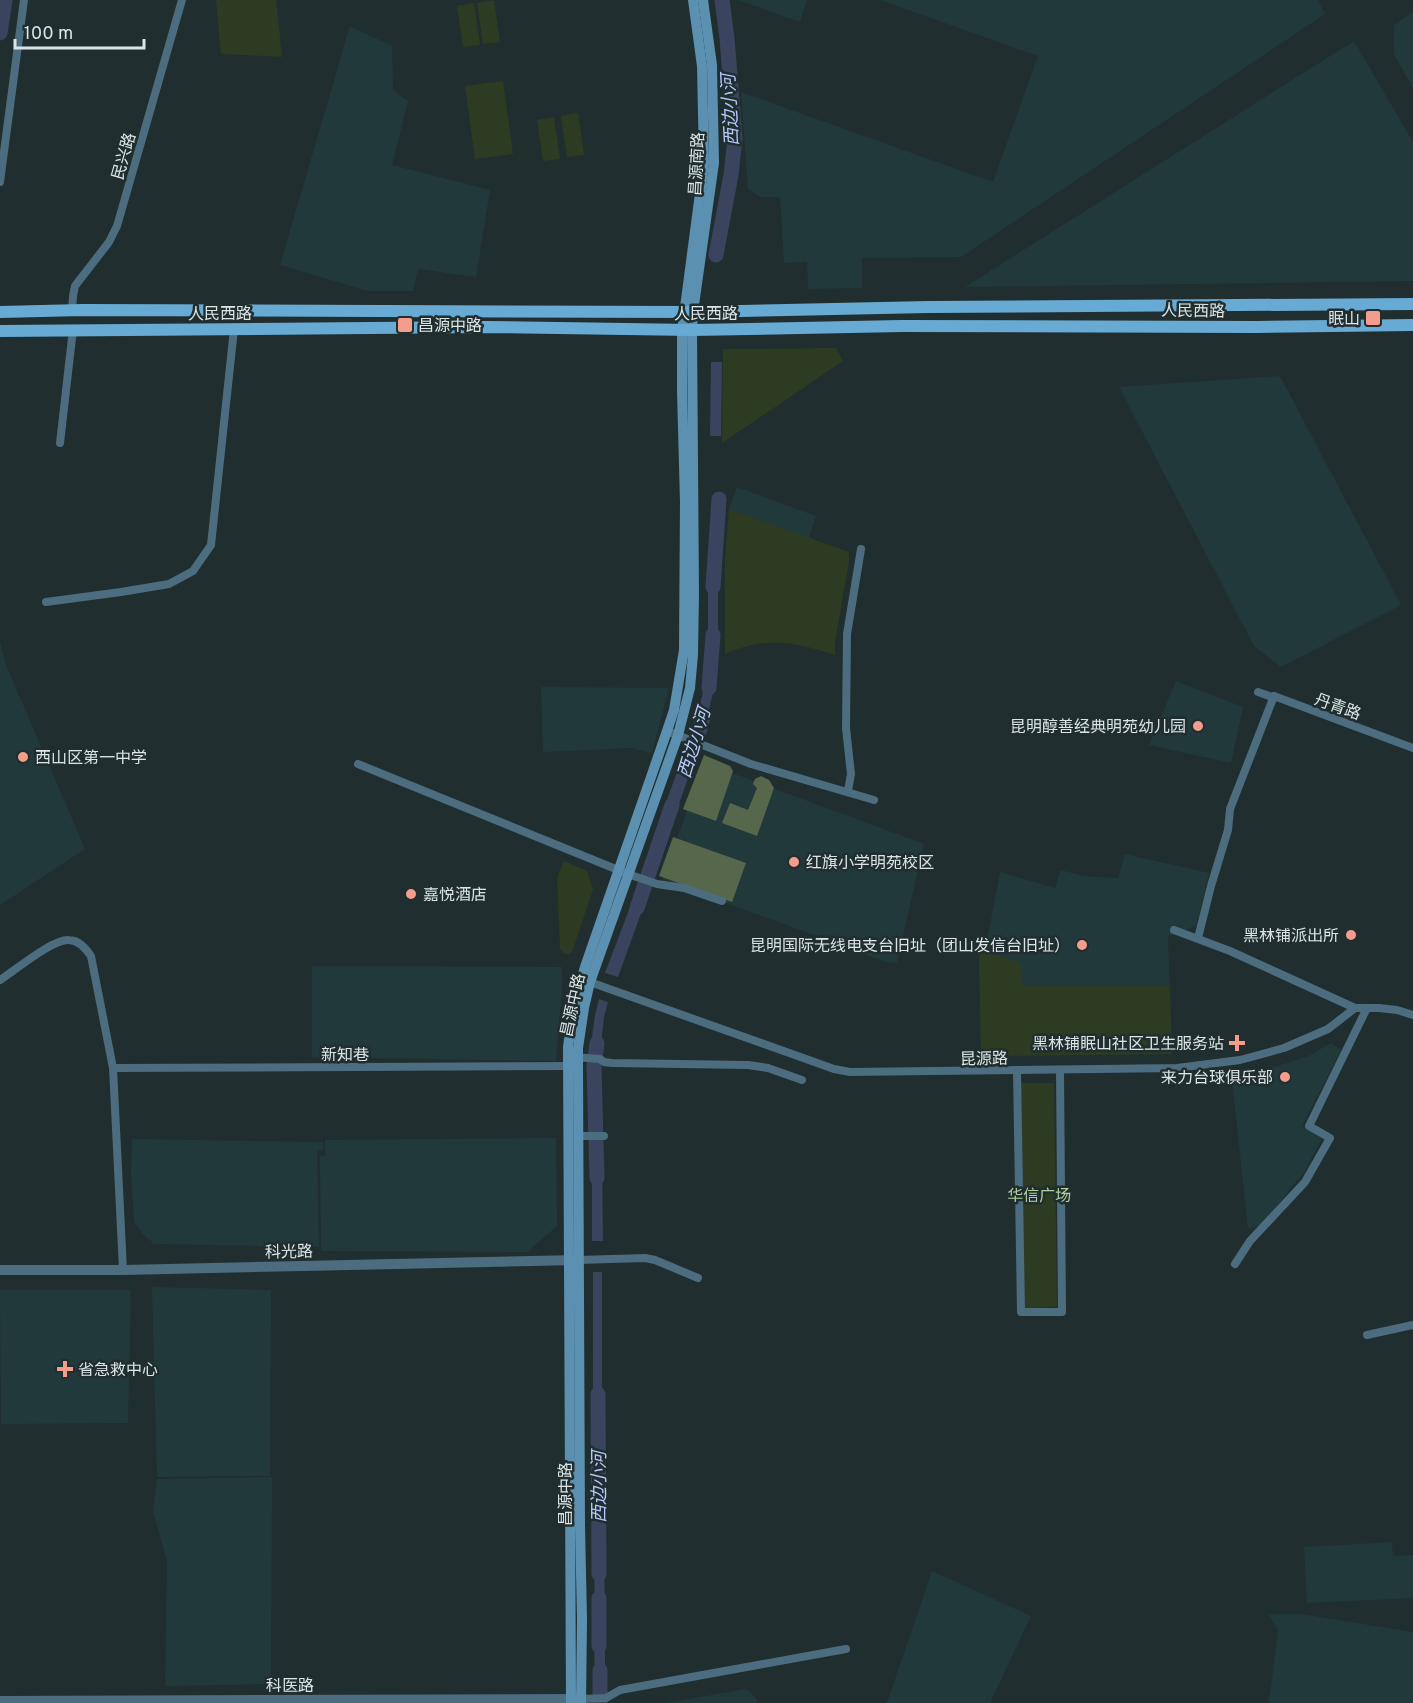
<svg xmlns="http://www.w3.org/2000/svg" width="1413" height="1703" font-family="Overpass,'Noto Sans SC',sans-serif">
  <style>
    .built { fill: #22393b }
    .green { fill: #2d3b23 }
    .forest { fill: #56674b }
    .water { fill: #3b445f }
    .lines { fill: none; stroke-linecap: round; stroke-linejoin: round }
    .river { stroke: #3b445f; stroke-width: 15 }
    .minor { stroke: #4c6c80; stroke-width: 8 }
    .tertiary { stroke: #4c6c80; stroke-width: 10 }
    .secondary { stroke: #5c90b0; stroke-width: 10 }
    .primary { stroke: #67abd4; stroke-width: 12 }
    .poi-dot { fill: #f49d8d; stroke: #202e2f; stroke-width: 2 }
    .labels { text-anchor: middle; stroke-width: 5; stroke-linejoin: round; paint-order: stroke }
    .street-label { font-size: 16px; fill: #dce4e5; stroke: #202e2f }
    .poi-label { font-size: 16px; fill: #dce4e5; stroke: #202e2f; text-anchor: end }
    .park-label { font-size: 16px; fill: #b0d09c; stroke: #202e2f }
    .water-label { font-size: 18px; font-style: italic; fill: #b7c8fd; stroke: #202e2f }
  </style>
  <rect width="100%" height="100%" fill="#202e2f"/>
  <!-- built -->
  <g class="built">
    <path d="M738,0h69l-7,22z"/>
    <path d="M880,0h438l7,14 -364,243 -99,1v30l-54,1 -1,-27 -23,1 -4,-66h-20l-12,-8 -7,-97 252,90 45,-126z"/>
    <path d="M1413,12v76l-19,-34v-29z"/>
    <path d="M350,26l42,20 1,44 15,11 -16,64 98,25 -14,87 -58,-8 -5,22h-45l-88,-26z"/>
    <path d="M1354,41l59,101v139l-448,6z"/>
    <path d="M1280,376l121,229 -120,62 -27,-21 -135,-259z"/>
    <path d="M737,487l79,29 -7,22 -80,-29z"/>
    <path d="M0,641l6,24 79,184 -85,56z"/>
    <path d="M1176,681l67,26 -12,56 -82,-18z"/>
    <path d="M541,687l128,1 -17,65 -20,-5 -89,4z"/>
    <path d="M705,763l219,81 -27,118 -8,1 -227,-84z"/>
    <path d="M1125,854l84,19 -13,52 -13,6 -8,-2 -2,6h-5l4,119 -191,2 -2,-106 6,1 15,-79 55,16 6,-18 22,6 35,2z"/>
    <path d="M312,966l250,1v20l-6,74 -244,-4z"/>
    <path d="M1331,1043l10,7 -39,76 20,13 -19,35 -14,16 -26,35 -15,3 -16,-148 77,-24z"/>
    <path d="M556,1138l1,88 -30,26 -206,-1 -1,-95h5v-16z"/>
    <path d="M132,1139l191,3v8h-6l2,97 -165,-3 -12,-11 -8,-11 -3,-49z"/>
    <path d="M152,1287l119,3 -1,186 -113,1z"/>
    <path d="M0,1290h131l-3,133 -127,1z"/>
    <path d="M272,1477l-1,207 -106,2 2,-125 -14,-50 4,-32z"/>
    <path d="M1392,1542l1,14 20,-1v43l-106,5 -3,-56z"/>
    <path d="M932,1571l99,45 -41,87h-103z"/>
    <path d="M1268,1614h33l112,18v71h-144l9,-73z"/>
    <path d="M746,1689l11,10 -1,4h-90z"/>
  </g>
  <!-- green -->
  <g class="green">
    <path d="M216,0h60l6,57 -61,-3z"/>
    <path d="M494,0l6,42 -17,2 -6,-41z"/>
    <path d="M474,3l6,42 -17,2 -6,-41z"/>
    <path d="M503,81l10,73 -38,5 -10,-73z"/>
    <path d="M578,113l6,42 -17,2 -6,-41z"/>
    <path d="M554,117l6,42 -17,2 -6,-41z"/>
    <path d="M836,348l7,13 -121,82 1,-94z"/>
    <path d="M729,509l120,43v9l-14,81v13c-42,-14 -69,-19 -110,-1v-96z"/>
    <path d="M564,861l23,10 6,18 -21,63 -3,2h-5l-4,-6 -3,-70z"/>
    <path d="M979,950l41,13 3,23h147l2,68 -191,2z"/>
    <path d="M1020,1083h34l3,224 -33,1z"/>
  </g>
  <!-- forest -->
  <g class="forest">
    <path d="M704,755l26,11 3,5 -17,50 -33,-12z"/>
    <path d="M761,776l8,4 5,8 -17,48 -35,-13 8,-20 18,7 9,-22 -4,-4 2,-5z"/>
    <path d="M673,837l73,26 -14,39 -73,-26z"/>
  </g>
  <!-- water -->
  <g class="water">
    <path d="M711,362h11l-1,74h-11z"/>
    <path d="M724,498l-4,54h-11l4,-53z"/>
    <rect x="708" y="568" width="10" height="86"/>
    <path d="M716,669l-4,28 -10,40 -9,-4 11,-45 2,-18z"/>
    <path d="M686,747l11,5 -26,75 -12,-5z"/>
    <path d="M657,834l11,3 -14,41 -13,-5z"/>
    <path d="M638,886l11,5 -31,86 -13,-4z"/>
    <path d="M599,999l9,3 -4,15 -4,36 -10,-1 5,-37z"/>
    <path d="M589,1064l10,2 1,59h-10z"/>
    <path d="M602,1158l1,83h-11v-81z"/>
    <path d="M593,1272h9v140l-9,1z"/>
    <path d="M592,1428h9l2,56h-8z"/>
    <path d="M593,1495h9l1,50h-9z"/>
    <path d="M594,1555h10l1,61h-10z"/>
    <path d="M594,1625h11v65l-10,1z"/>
  </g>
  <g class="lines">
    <!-- river -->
    <g class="river">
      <path d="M0,33l5,-33"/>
      <path d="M716,255l15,-80 4,-37 -8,-100 -5,-38"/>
      <path d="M713,587l6,-88"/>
      <path d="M709,688l4,-53"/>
      <path d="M685,769l13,-34 5,-17"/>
      <path d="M637,908l35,-103"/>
      <path d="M597,1043l-3,23 3,112"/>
      <path d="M598,1394l1,180"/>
      <path d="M599,1598v48"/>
      <path d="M600,1670v33"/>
    </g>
    <!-- minor -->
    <g class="minor">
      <path d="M0,182l24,-182"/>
      <path d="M72,310l1,-14 2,-10 34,-44 8,-16 65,-226"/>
      <path d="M60,443l13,-114"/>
      <path d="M46,602l75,-10 48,-8 24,-13 18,-26 23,-216"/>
      <path d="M1258,692l17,6 -1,-2 139,52"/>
      <path d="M667,731l84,33 123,36"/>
      <path d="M358,764l270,110 29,10 27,4 38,13"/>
      <path d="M848,791l3,-17 -5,-46 1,-94 14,-85"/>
      <path d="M1174,930l56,21 125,57h24l18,2 16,5"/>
      <path d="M1198,938l13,-52 17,-56 2,-21 44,-113"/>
      <path d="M0,980c16,-10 52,-41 69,-40 10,0 17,9 22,16l22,112 10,202"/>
      <path d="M587,981l247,88 16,3 327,-4 63,-8 44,-12 44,-19 27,-21"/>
      <path d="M573,1057l27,2 4,3 8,1 136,2 20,3 34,12"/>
      <path d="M113,1068l458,-2"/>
      <path d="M1017,1071l4,241h41l-2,-241"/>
      <path d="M578,1136h26"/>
      <path d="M578,1260l67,-2 10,2 43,18"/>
      <path d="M1235,1264l15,-23 55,-59 25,-44 -21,-12 58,-118"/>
      <path d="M1367,1335l46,-10"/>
      <path d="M581,1699l25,-1 14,-8 226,-41"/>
    </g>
    <!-- tertiary -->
    <g class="tertiary">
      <path d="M0,1270h123l455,-10"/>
      <path d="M0,1701l579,-2"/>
    </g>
    <!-- secondary -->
    <g class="secondary">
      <path d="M571,1703l-3,-656 6,-41 11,-39 82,-236 7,-21 10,-60 1,-148 -3,-111v-61l22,-167 -2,-97 -9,-66"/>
      <path d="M581,1703l1,-84 -2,-94 -2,-459v-18l6,-40 6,-26 88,-247 12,-47 3,-33 1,-62 -2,-263 1,-18 21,-149 -2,-98 -9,-65"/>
    </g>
    <!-- primary -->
    <g class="primary">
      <path d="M0,312l82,-2 611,2 236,-5 484,-3"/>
      <path d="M0,331l485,-4 207,3 210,-4 353,1 158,-2"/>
    </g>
  </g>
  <!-- markers -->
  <g class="poi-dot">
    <rect x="1365" y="310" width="16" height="16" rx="3"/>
    <rect x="397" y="317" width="16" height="16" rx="3"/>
    <circle cx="1198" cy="726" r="6"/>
    <circle cx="23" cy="757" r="6"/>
    <circle cx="794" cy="862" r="6"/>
    <circle cx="411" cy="894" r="6"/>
    <circle cx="1351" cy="935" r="6"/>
    <circle cx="1082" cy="945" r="6"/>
    <path d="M1234 1034h6v6h6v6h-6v6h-6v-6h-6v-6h6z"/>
    <circle cx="1285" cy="1077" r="6"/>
    <path d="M62 1360h6v6h6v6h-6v6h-6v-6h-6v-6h6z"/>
  </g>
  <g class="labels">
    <!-- street labels -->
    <g class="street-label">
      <text transform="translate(123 156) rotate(-74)" y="6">民兴路</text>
      <text transform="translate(696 164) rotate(-87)" y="6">昌源南路</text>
      <text transform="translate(1193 310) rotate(1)" y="6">人民西路</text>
      <text x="220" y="319">人民西路</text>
      <text x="706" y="319">人民西路</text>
      <text transform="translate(1338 706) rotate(20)" y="6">丹青路</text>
      <text transform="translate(572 1005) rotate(-78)" y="6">昌源中路</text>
      <text x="345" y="1060">新知巷</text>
      <text transform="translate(984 1058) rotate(-1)" y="6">昆源路</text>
      <text transform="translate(289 1251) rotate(-1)" y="6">科光路</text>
      <text transform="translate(565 1494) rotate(-90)" y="6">昌源中路</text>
      <text x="290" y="1691">科医路</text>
    </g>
    <!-- poi labels -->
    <g class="poi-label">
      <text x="1360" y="324">眠山</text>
      <text x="418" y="331" text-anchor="start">昌源中路</text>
      <text x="1186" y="732">昆明醇善经典明苑幼儿园</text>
      <text x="35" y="763" text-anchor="start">西山区第一中学</text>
      <text x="806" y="868" text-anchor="start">红旗小学明苑校区</text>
      <text x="423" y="900" text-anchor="start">嘉悦酒店</text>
      <text x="1339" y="941">黑林铺派出所</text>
      <text x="1070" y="951">昆明国际无线电支台旧址（团山发信台旧址）</text>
      <text x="1224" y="1049">黑林铺眠山社区卫生服务站</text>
      <text x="1273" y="1083">来力台球俱乐部</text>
      <text x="78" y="1375" text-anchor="start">省急救中心</text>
    </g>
    <!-- park labels -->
    <g class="park-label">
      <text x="1039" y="1201">华信广场</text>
    </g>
    <!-- water labels -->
    <g class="water-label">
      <text transform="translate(730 110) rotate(-93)" y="6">西边小河</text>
      <text transform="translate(694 743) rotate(-73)" y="6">西边小河</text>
      <text transform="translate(599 1487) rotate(-90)" y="6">西边小河</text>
    </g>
  </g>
  <!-- scale -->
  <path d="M15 39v9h129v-9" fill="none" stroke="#dce4e5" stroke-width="3"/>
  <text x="24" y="39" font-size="18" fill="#dce4e5" stroke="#202e2f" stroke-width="4.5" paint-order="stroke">100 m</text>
</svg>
